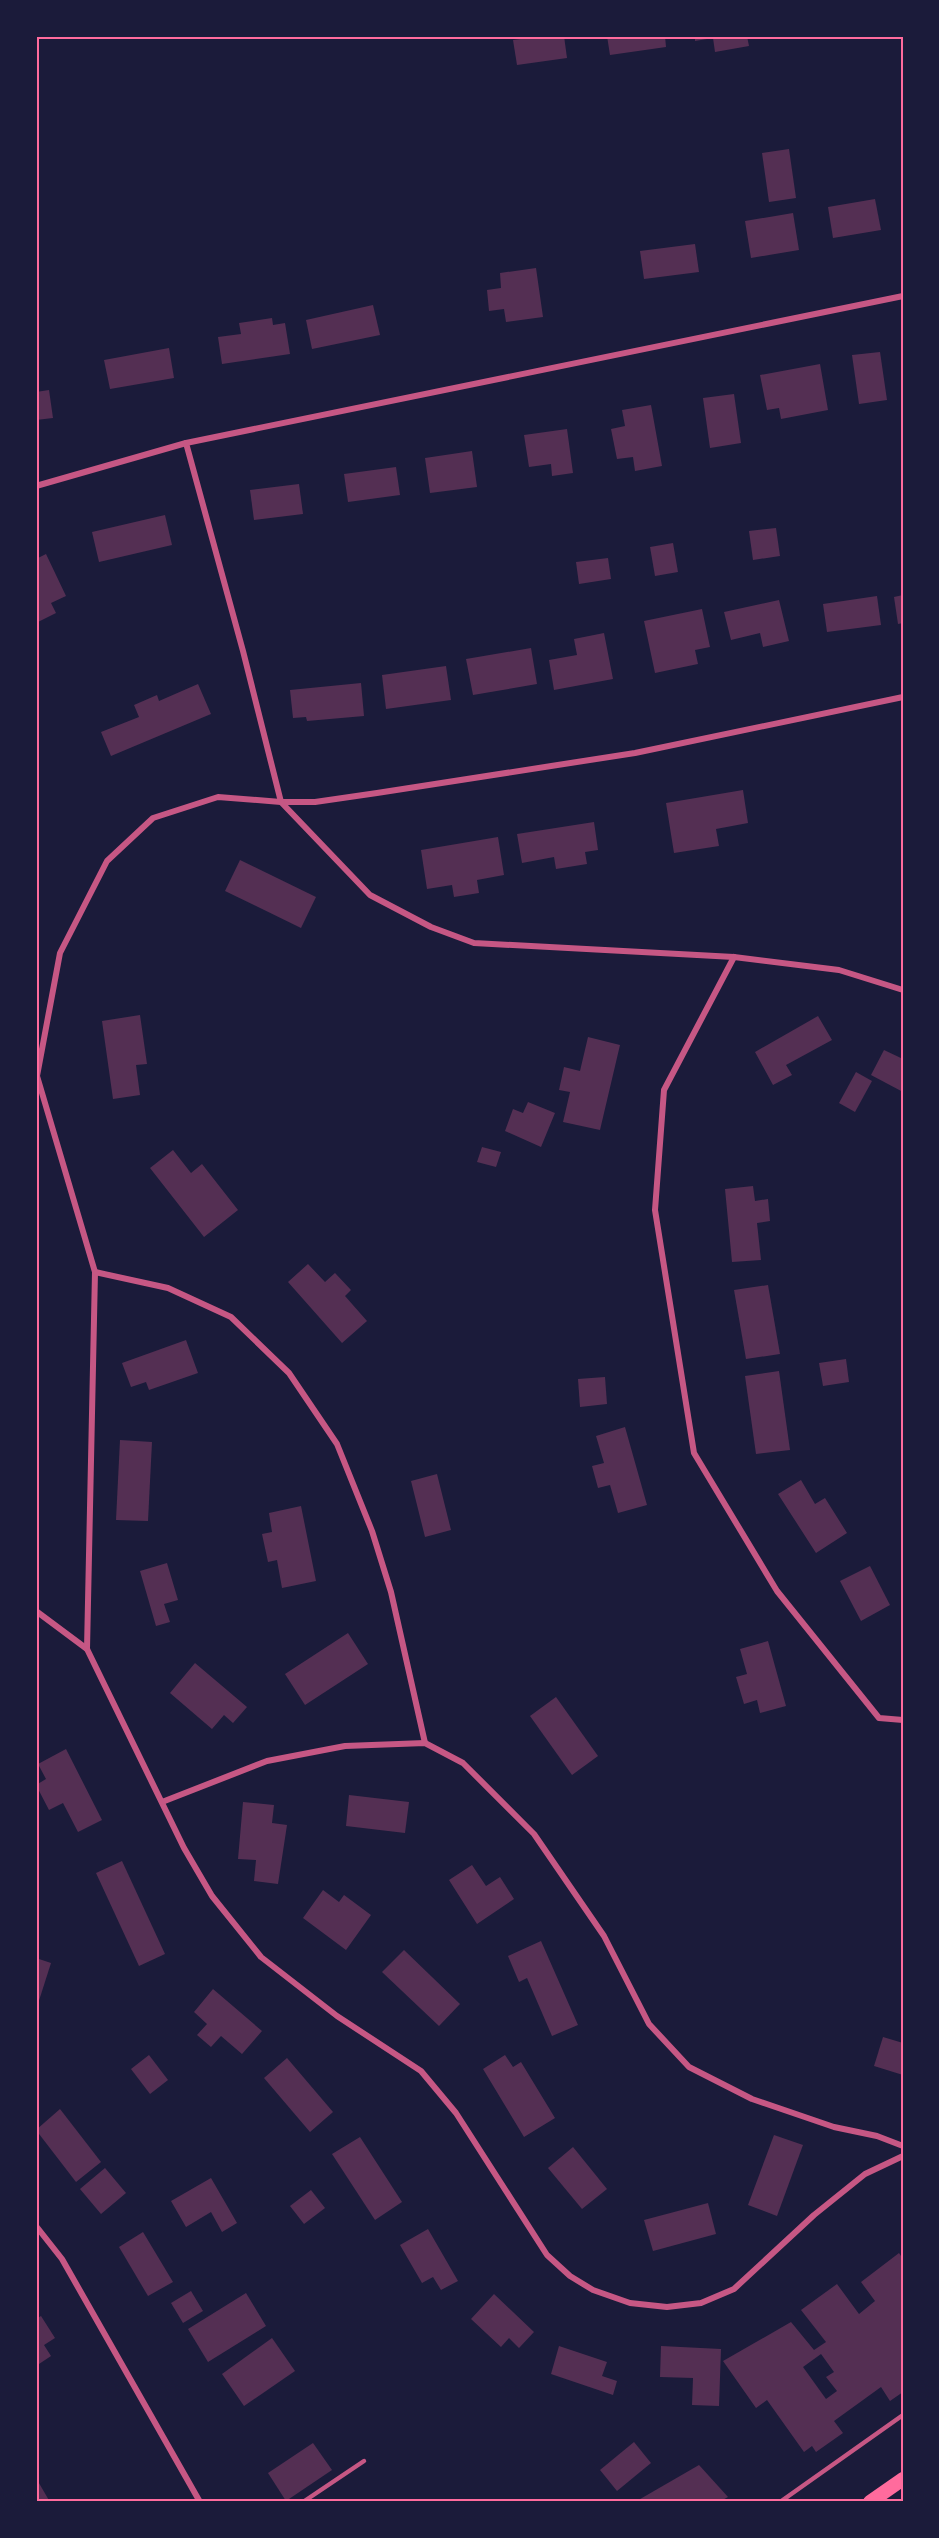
<svg xmlns="http://www.w3.org/2000/svg" width="939" height="2538" font-family="Montserrat,sans-serif">
  <style>
    .building { fill: #542f53; fill-rule: evenodd }
    .lines { fill: none; stroke-linecap: round; stroke-linejoin: round }
    .service { stroke: #c65784; stroke-width: 4.5 }
    .minor { stroke: #c65784; stroke-width: 6 }
    .primary { stroke: #ff6b9d; stroke-width: 14 }
    .neatline { fill: none; stroke: #ff6b9d; stroke-width: 2 }
  </style>
  <rect width="100%" height="100%" fill="#1b1b3a"/>
  <!-- building -->
  <g class="building">
    <path d="M544,36h20l3,22 -50,7 -4,-25z"/>
    <path d="M607,36h58l1,11 -56,8z"/>
    <path d="M695,36h52l2,10 -34,6 -2,-14 -18,3z"/>
    <path d="M789,149l7,49 -27,4 -7,-49z"/>
    <path d="M875,199l6,31 -48,8 -5,-31z"/>
    <path d="M793,213l6,37 -48,8 -6,-37z"/>
    <path d="M695,244l4,28 -55,7 -4,-28z"/>
    <path d="M536,268l7,49 -37,5 -2,-13 -15,2 -2,-21 14,-2 -1,-15z"/>
    <path d="M373,305l7,30 -68,14 -6,-29z"/>
    <path d="M272,318l1,7 12,-2 5,31 -68,10 -4,-27 23,-3 -2,-11z"/>
    <path d="M169,348l5,30 -64,11 -6,-29z"/>
    <path d="M880,352l7,48 -28,4 -7,-49z"/>
    <path d="M820,364l8,46 -47,9 -2,-11 -12,2 -7,-35z"/>
    <path d="M49,390l4,28 -17,2v-28z"/>
    <path d="M734,394l7,49 -31,5 -7,-50z"/>
    <path d="M651,405l11,61 -27,5 -2,-14 -16,2 -6,-30 14,-3 -3,-16z"/>
    <path d="M567,429l6,44 -21,3 -1,-12 -22,3 -5,-32z"/>
    <path d="M472,451l5,36 -47,6 -5,-35z"/>
    <path d="M396,467l4,28 -52,7 -4,-28z"/>
    <path d="M299,484l4,30 -49,6 -4,-30z"/>
    <path d="M165,515l7,30 -73,17 -7,-30z"/>
    <path d="M776,528l4,28 -27,4 -4,-29z"/>
    <path d="M673,543l5,29 -23,4 -5,-29z"/>
    <path d="M46,554l20,42 -15,7 5,10 -20,10v-64z"/>
    <path d="M608,558l3,21 -32,5 -3,-22z"/>
    <path d="M903,595v28l-5,1 -4,-27z"/>
    <path d="M877,596l4,29 -54,7 -4,-28z"/>
    <path d="M779,600l10,41 -26,6 -3,-14 -29,7 -7,-28z"/>
    <path d="M702,609l8,38 -15,3 3,14 -43,9 -11,-52z"/>
    <path d="M604,633l9,46 -59,11 -5,-30 28,-5 -3,-16z"/>
    <path d="M531,648l6,36 -64,11 -7,-36z"/>
    <path d="M446,666l5,34 -65,9 -4,-34z"/>
    <path d="M361,683l3,33 -57,5 -1,-4 -13,1 -3,-28z"/>
    <path d="M198,684l13,30 -100,42 -10,-24 38,-15 -5,-12 23,-10 2,6z"/>
    <path d="M743,790l5,33 -32,6 3,17 -45,7 -8,-50z"/>
    <path d="M594,822l4,28 -13,2 2,12 -31,5 -2,-12 -32,6 -5,-29z"/>
    <path d="M498,837l6,38 -27,5 2,13 -25,4 -2,-12 -25,4 -6,-39z"/>
    <path d="M240,860l76,37 -15,31 -76,-37z"/>
    <path d="M140,1015l7,49 -11,1 4,30 -27,4 -11,-78z"/>
    <path d="M818,1016l14,24 -46,25 6,10 -19,10 -18,-33z"/>
    <path d="M588,1037l32,8 -20,85 -37,-8 7,-30 -11,-2 5,-23 16,4z"/>
    <path d="M884,1050l19,9v33l-32,-17z"/>
    <path d="M856,1072l16,9 -17,31 -16,-9z"/>
    <path d="M528,1102l27,11 -14,34 -36,-16 8,-22 10,4z"/>
    <path d="M482,1147l19,5 -5,15 -19,-5z"/>
    <path d="M173,1150l18,23 11,-9 36,46 -34,27 -54,-69z"/>
    <path d="M753,1186l2,15 13,-2 2,22 -13,2 4,37 -29,2 -7,-73z"/>
    <path d="M308,1264l17,18 10,-9 16,17 -6,6 22,25 -25,22 -54,-61z"/>
    <path d="M768,1285l12,69 -34,5 -12,-69z"/>
    <path d="M186,1340l12,33 -49,17 -3,-8 -15,5 -9,-24z"/>
    <path d="M846,1359l3,23 -26,4 -4,-23z"/>
    <path d="M779,1371l11,79 -34,4 -11,-78z"/>
    <path d="M605,1377l2,27 -27,3 -2,-28z"/>
    <path d="M625,1427l22,78 -29,8 -8,-28 -12,3 -6,-22 12,-3 -8,-27z"/>
    <path d="M120,1440l32,2 -4,79 -32,-1z"/>
    <path d="M437,1474l14,56 -26,7 -14,-56z"/>
    <path d="M801,1480l14,24 10,-6 22,35 -31,20 -38,-59z"/>
    <path d="M301,1506l15,75 -34,7 -5,-28 -9,2 -6,-28 10,-2 -3,-19z"/>
    <path d="M167,1563l11,37 -14,4 6,18 -14,4 -16,-55z"/>
    <path d="M870,1566l20,39 -29,16 -21,-40z"/>
    <path d="M348,1633l20,31 -63,41 -20,-31z"/>
    <path d="M768,1641l18,65 -26,7 -3,-13 -13,4 -8,-27 11,-3 -7,-25z"/>
    <path d="M195,1663l52,44 -14,16 -9,-8 -12,14 -42,-36z"/>
    <path d="M556,1697l42,59 -26,19 -42,-59z"/>
    <path d="M66,1749l36,71 -24,12 -15,-29 -14,7 -13,-25 10,-6 -8,-15z"/>
    <path d="M349,1795l60,7 -4,31 -59,-7z"/>
    <path d="M243,1802l31,3 -2,18 15,2 -9,59 -24,-3 2,-21 -18,-1z"/>
    <path d="M122,1861l43,93 -26,12 -43,-93z"/>
    <path d="M472,1865l14,21 14,-9 14,22 -37,25 -28,-44z"/>
    <path d="M323,1890l16,12 5,-7 27,20 -25,35 -43,-32z"/>
    <path d="M541,1941l37,84 -26,11 -25,-58 -8,4 -11,-26z"/>
    <path d="M404,1950l56,54 -21,22 -57,-54z"/>
    <path d="M36,1958l15,5 -15,47z"/>
    <path d="M213,1989l49,42 -20,23 -21,-18 -10,11 -14,-12 10,-11 -13,-12z"/>
    <path d="M883,2037l20,6v32l-29,-9z"/>
    <path d="M149,2055l19,25 -18,14 -19,-25z"/>
    <path d="M505,2055l8,12 8,-5 34,56 -31,19 -41,-68z"/>
    <path d="M287,2058l46,54 -23,20 -46,-54z"/>
    <path d="M60,2109l41,53 -25,20 -40,-52z"/>
    <path d="M774,2135l29,10 -26,71 -29,-11z"/>
    <path d="M360,2137l42,65 -27,18 -43,-66z"/>
    <path d="M573,2147l34,42 -25,20 -34,-41z"/>
    <path d="M105,2168l21,25 -25,21 -21,-25z"/>
    <path d="M211,2178l26,45 -15,9 -11,-20 -25,15 -15,-26z"/>
    <path d="M311,2190l14,18 -21,16 -14,-18z"/>
    <path d="M708,2203l8,31 -63,17 -9,-31z"/>
    <path d="M428,2229l30,52 -17,9 -8,-13 -11,6 -22,-38z"/>
    <path d="M143,2232l30,50 -25,14 -29,-49z"/>
    <path d="M899,2253l4,6v133l-13,9 -9,-14 -47,34 9,12 -27,19 -4,-6 -8,6 -37,-52 -11,8 -33,-47 68,-39 23,28 12,-8 -25,-32 36,-26 22,30 16,-13 -14,-19zM821,2354l13,18 -8,5 11,14 -11,8 -23,-32z"/>
    <path d="M191,2291l12,20 -20,12 -12,-20z"/>
    <path d="M246,2293l20,33 -58,36 -20,-33z"/>
    <path d="M494,2294l40,38 -15,16 -10,-10 -8,9 -30,-28z"/>
    <path d="M41,2316l14,22 -11,7 7,11 -15,10v-47z"/>
    <path d="M272,2338l23,33 -51,35 -22,-32z"/>
    <path d="M559,2346l48,16 -5,14 15,5 -4,14 -62,-21z"/>
    <path d="M661,2346l60,3 -2,57 -27,-1 1,-27 -33,-1z"/>
    <path d="M634,2442l17,21 -34,28 -17,-21z"/>
    <path d="M313,2443l19,27 -46,31 -18,-28z"/>
    <path d="M699,2465l29,32 -9,5h-84z"/>
    <path d="M36,2478l14,24h-14z"/>
  </g>
  <g class="lines">
    <!-- service -->
    <g class="service">
      <path d="M303,2502l61,-41"/>
      <path d="M780,2502l123,-87"/>
    </g>
    <!-- minor -->
    <g class="minor">
      <path d="M186,443l57,208 38,151h34l62,-9 258,-40 268,-56"/>
      <path d="M36,486l150,-43 717,-147"/>
      <path d="M734,957l-70,133 -9,120 39,243 83,138 102,127 24,2"/>
      <path d="M903,990l-64,-20 -105,-13 -260,-14 -43,-16 -61,-32 -89,-93 -63,-5 -65,21 -46,43 -47,92 -23,123 58,196 -8,377 97,199 28,48 49,61 76,59 84,55 35,42 91,142 23,21 23,14 37,13 37,4 34,-4 33,-14 80,-74 51,-41 38,-18"/>
      <path d="M95,1272l73,16 63,29 58,56 48,71 35,87 19,61 34,151"/>
      <path d="M36,1611l51,38"/>
      <path d="M162,1802l105,-41 78,-15 80,-3 38,20 71,71 70,102 45,88 40,43 63,32 82,28 43,9 26,10"/>
      <path d="M36,2226l26,33 138,243"/>
    </g>
    <!-- primary -->
    <path class="primary" d="M870,2502l33,-23"/>
  </g>
  <!-- border -->
  <rect width="939" height="2538" fill="none" stroke="#1b1b3a" stroke-width="75"/>
  <rect x="38" y="38" width="864" height="2462" class="neatline"/>
</svg>
